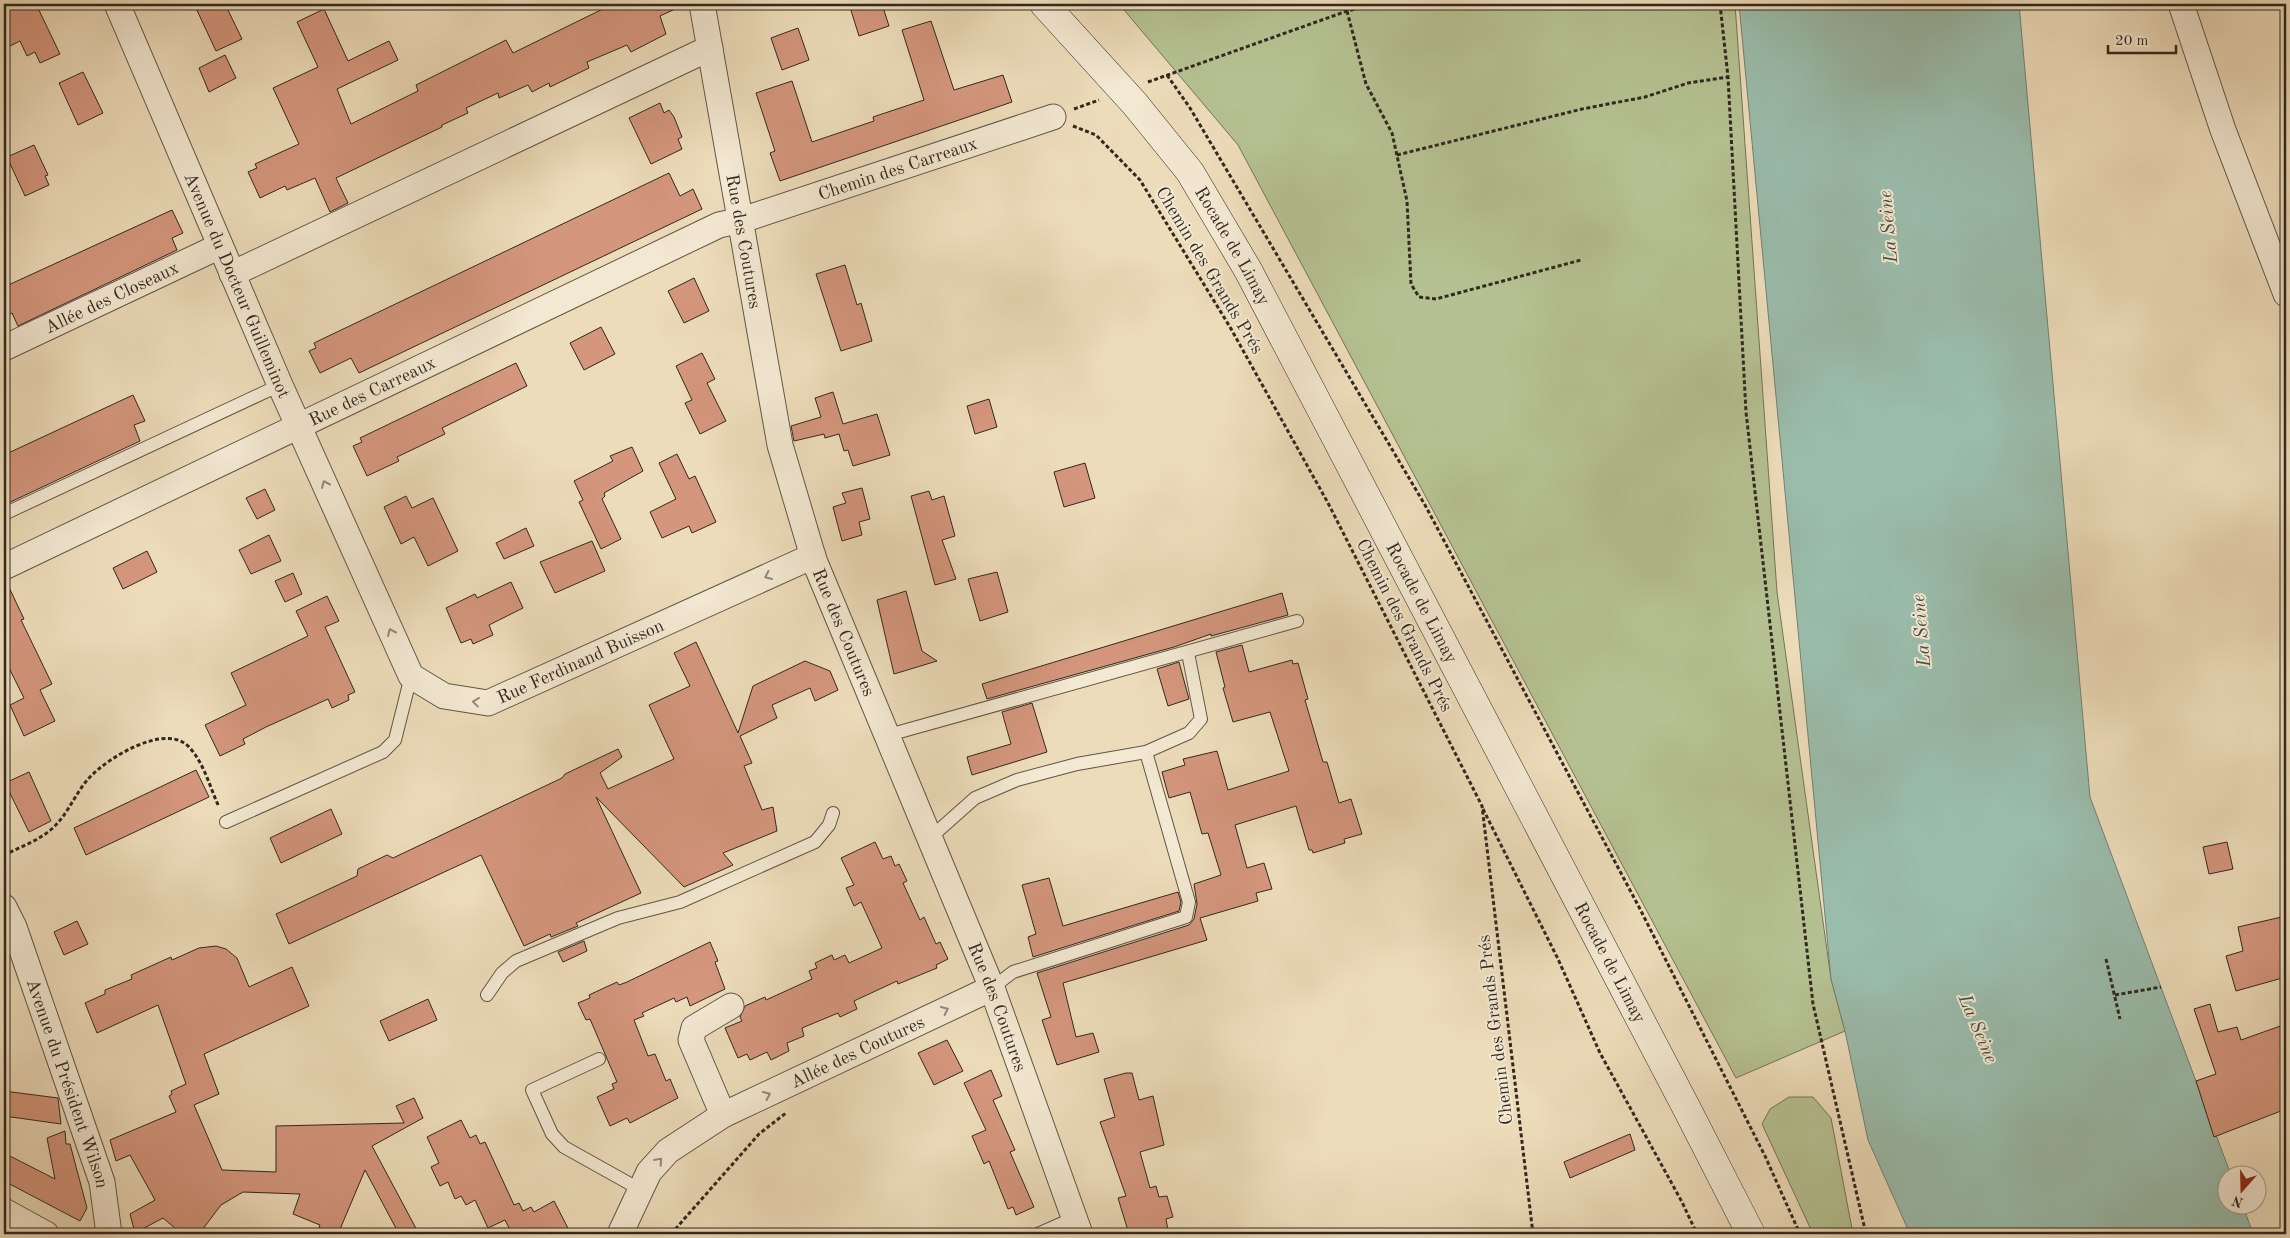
<svg xmlns="http://www.w3.org/2000/svg" width="2290" height="1238" font-family="'Old Standard TT',serif">
  <style>
    .green { fill: #b5c192; stroke: #737458 }
    .water { fill: #9abcab; stroke: #708173 }
    .building { fill: #d4967d; stroke: #31281f }
    .lines { fill: none; stroke-linecap: round; stroke-linejoin: round }
    .lane-casing { stroke: #605546; stroke-width: 14 }
    .street-casing { stroke: #605546; stroke-width: 27 }
    .secondary-casing { stroke: #31281f; stroke-width: 29 }
    .path { stroke: #31281f; stroke-width: 3; stroke-dasharray: 4 2.5; stroke-linecap: butt }
    .lane { stroke: #f3e8d2; stroke-width: 12 }
    .street { stroke: #f3e8d2; stroke-width: 25 }
    .secondary { stroke: #f3e8d2; stroke-width: 28 }
    .oneway { stroke: #928878 }
    .labels { text-anchor: middle; stroke-width: 4; stroke-linejoin: round; paint-order: stroke }
    .street-label { font-size: 18px; fill: #31281f; stroke: #f3e8d2 }
    .water-label { font-size: 19px; font-style: italic; fill: #4b4d42; stroke: #f3e8d2 }
  </style>
  <rect width="100%" height="100%" fill="#eddcba"/>
  <filter id="stains"><feTurbulence type="fractalNoise" baseFrequency=".004" numOctaves="4"/><feColorMatrix values="0 0 0 0 .2 0 0 0 0 .09 0 0 0 0 .02 0 0 0 .5 -.17"/></filter>
  <radialGradient id="worn" r=".72"><stop offset=".6" stop-color="#630" stop-opacity="0"/><stop offset="1" stop-color="#630" stop-opacity=".3"/></radialGradient>
  <!-- green -->
  <g class="green">
    <path d="M1119,4h616l42,588 54,387 14,52 -109,47 -498,-933z"/>
    <path d="M1789,1097h24l18,21 22,116h-40l-51,-110 8,-15z"/>
  </g>
  <!-- water -->
  <path class="water" d="M1739,4h280l71,793 141,378 -3,1v30h15l10,28h-343l-42,-94 -23,-109 -14,-52z"/>
  <!-- building -->
  <g class="building">
    <path d="M4,4h32l24,50 -20,9 -5,-11 -8,4 -7,-15 -16,8z"/>
    <path d="M194,4h31l17,35 -26,12z"/>
    <path d="M613,4h73l-26,12 6,18 -35,18 -4,-7 -40,17 2,6 -39,19 -1,-4 -17,9 -4,-7 -29,13 -1,-5 -32,15 2,5 -26,12v2l-106,51 12,25 -18,9 -15,-34 -28,12 -2,-4 -25,12 -12,-26 9,-4 -2,-4 44,-20 -26,-56 45,-21 -21,-45 27,-13 24,52 41,-20 9,19 -61,29 14,35 67,-33 -2,-6 90,-45 7,13z"/>
    <path d="M849,4h33l7,22 -30,10z"/>
    <path d="M931,21l23,69 49,-15 9,27 -232,79 -10,-28 5,-2 -19,-58 36,-12 20,61 62,-21 -1,-4 51,-17 -22,-70z"/>
    <path d="M798,28l11,32 -27,10 -11,-32z"/>
    <path d="M225,55l11,23 -27,14 -10,-24z"/>
    <path d="M83,72l20,41 -25,12 -19,-42z"/>
    <path d="M660,103l4,10 5,-3 5,7 8,20 -4,2 4,10 -31,15 -22,-46z"/>
    <path d="M34,145l14,30 -3,1 4,9 -24,11 -18,-39z"/>
    <path d="M669,173l11,23 13,-7 9,20 -343,164 -8,-15 -31,15 -11,-22 7,-3 -2,-5z"/>
    <path d="M172,210l11,23 -11,5 5,12 -159,76 -6,-13 -8,4v-30z"/>
    <path d="M845,265l12,40 4,-2 11,38 -31,10 -25,-77z"/>
    <path d="M694,278l15,33 -25,12 -16,-32z"/>
    <path d="M601,327l14,27 -31,16 -14,-27z"/>
    <path d="M702,353l13,26 -8,4 19,38 -26,13 -15,-31 7,-3 -16,-34z"/>
    <path d="M516,363l11,23 -85,42 3,6 -48,23 2,4 -32,15 -14,-30 9,-4 -2,-4z"/>
    <path d="M833,392l10,32 34,-10 13,41 -37,11 -5,-16 -4,1 -5,-17 -14,4 -1,-4 -30,7 -3,-15 30,-9 -6,-19z"/>
    <path d="M133,395l12,26 -11,4 6,16 -136,64v-50z"/>
    <path d="M989,399l8,28 -22,7 -8,-28z"/>
    <path d="M632,447l11,24 -39,22 1,3 -3,3 19,40 -20,10 -22,-47 4,-2 -9,-19 39,-20 -3,-5z"/>
    <path d="M677,454l12,25 6,-3 21,46 -24,11 -3,-7 -27,12 -12,-26 26,-13 -17,-36z"/>
    <path d="M1085,463l10,35 -31,9 -10,-35z"/>
    <path d="M862,488l8,31 -11,3 3,13 -20,6 -9,-34 13,-4 -4,-10z"/>
    <path d="M265,489l10,21 -18,9 -11,-21z"/>
    <path d="M929,491l3,9 12,-4 11,40 -13,4 14,39 -21,6 -24,-89z"/>
    <path d="M406,496l6,12 21,-10 25,53 -30,15 -14,-29 -13,7 -17,-37z"/>
    <path d="M526,528l8,18 -30,13 -8,-16z"/>
    <path d="M269,535l12,26 -30,13 -12,-24z"/>
    <path d="M592,541l13,30 -50,22 -15,-31z"/>
    <path d="M147,551l10,21 -34,17 -10,-21z"/>
    <path d="M997,572l11,40 -28,9 -12,-42z"/>
    <path d="M293,573l9,21 -17,8 -10,-21z"/>
    <path d="M4,581h2l18,38 -3,1 31,64 -12,6 15,31 -31,15 -14,-31 14,-7 -20,-40z"/>
    <path d="M511,582l12,26 -34,17 4,10 -20,9 -2,-5 -10,4 -15,-35 29,-14 2,4z"/>
    <path d="M906,591l16,60 15,10 -43,13 -17,-74z"/>
    <path d="M1282,593l6,22 -77,21v-2l-37,13 -187,52 -5,-15z"/>
    <path d="M327,596l12,25 -14,6 30,65 -7,3 1,5 -17,8 -4,-9 -62,28 -23,12 2,5 -25,12 -15,-31 41,-20 -15,-32 77,-37 -12,-25z"/>
    <path d="M696,642l42,91 15,-47 52,-25 25,10 8,19 -23,11 -5,-13 -38,17 5,13 -37,18 12,27 -8,3 18,44 11,-3 4,24 -54,22 10,12 -49,22 -88,-90 45,96 -65,30 2,3 -27,11 -1,-3 -26,12 -43,-91 -192,89 -13,-30 81,-38 1,-7 29,-14 6,3 169,-80 3,-4 53,-25 4,8 -22,16 8,16 66,-30 -25,-54 41,-19 -16,-33z"/>
    <path d="M1242,645l7,27 43,-12 1,4 5,-1 10,36 -3,1 18,62h4l12,41 12,-4 11,35 -18,5 1,4 -32,10 -1,-3h-3l-13,-44 -61,19 12,43 17,-5 8,26 -16,4 2,8 -58,17 7,22 -144,43 13,54 17,-4 6,19 -42,13 -15,-45 9,-3 -14,-44 152,-48 5,-6 3,-15 -3,-20 27,-9 -13,-42 -6,1 -12,-42 -21,6 -7,-26 23,-7 -2,-6 34,-8 11,39 61,-19 -19,-59 -37,10 -10,-34 2,-1 -9,-35z"/>
    <path d="M1179,662l10,37 -21,7 -11,-37z"/>
    <path d="M1032,703l15,49 -75,23 -5,-18 44,-13 -9,-32z"/>
    <path d="M196,770l13,27 -123,58 -12,-27z"/>
    <path d="M29,772l22,49 -22,11 -24,-49z"/>
    <path d="M331,809l11,25 -61,29 -11,-25z"/>
    <path d="M875,842l8,17 8,-3 4,10 4,-2 8,17 -4,2 17,37 4,-3 12,27 4,-2 8,17 -12,6 1,3 -39,16 -1,-3 -43,20 3,8 -17,8 -2,-4 -36,15 2,8 -17,7 2,8 -18,9 -4,-8 -17,8 -3,-6 -9,4 -13,-30 17,-7 -2,-4 5,-11 20,-9 1,3 46,-21 -3,-8 8,-3 -2,-5 17,-8 2,5 11,-5 4,8 33,-15 -21,-46 -7,4 -8,-18 8,-3 -13,-27z"/>
    <path d="M2227,842l6,27 -24,5 -6,-27z"/>
    <path d="M1049,878l14,48 115,-34 3,10 -2,9 -146,46 -5,-20 8,-3 -14,-49z"/>
    <path d="M2286,916v61l-50,14 -10,-35 17,-5 -5,-24z"/>
    <path d="M77,921l11,23 -24,11 -10,-23z"/>
    <path d="M584,941l3,10 -24,11 -5,-10z"/>
    <path d="M710,942l8,19 -3,1 10,27 -35,17 -3,-9 -11,5 -2,-4 -32,15 2,3 -10,4 14,36 7,-2 11,27 4,-2 8,19 -48,25 -3,-5 -17,8 -13,-29 17,-8 -2,-5 5,-2 -27,-63 -4,1 -8,-17 12,-5 -1,-3 28,-13 2,3 8,-3z"/>
    <path d="M216,946l10,3 11,9 12,29 43,-20 17,39 -105,48 15,40 -25,11 28,65 54,2v-46l128,-3 -8,-17 18,-8 9,20 -51,28 47,88h-20l-34,-64 -27,64h-21l3,-9 -27,-11 7,-20 -57,-2 -22,13 -22,29h-17l-19,-16 -28,15 -5,-19 25,-14 -25,-45 -14,6 -6,-21 66,-28 -7,-16 3,-2 -1,-3 15,-7 -28,-79 -61,28 -12,-30 20,-9v-4l27,-11 -1,-4 40,-18 1,3 27,-12z"/>
    <path d="M428,999l9,21 -48,21 -9,-20z"/>
    <path d="M2210,1004l8,28 19,-5 4,13 45,-16v85l-72,28 -18,-56 20,-7 -22,-65z"/>
    <path d="M947,1040l16,31 -29,14 -16,-32z"/>
    <path d="M991,1070l11,26 -9,4 22,50 -5,2 24,55 -18,8 -3,-8 -5,2 -19,-48 -5,3 -12,-28 14,-6 -22,-47z"/>
    <path d="M1126,1073h6l7,27 14,-4 11,49 -24,7 10,36 6,-2 3,11 8,-1 6,21 -7,2 2,11 -16,4h-23l-11,-36 8,-2 -26,-74 15,-5 -11,-38z"/>
    <path d="M4,1091l54,7 3,26 -57,-8z"/>
    <path d="M461,1120l9,18 6,-3 4,9 5,-2 29,63 5,-2 4,8 8,-4 3,5 20,-11 17,33h-59l-7,-14 -17,8 -13,-28 -9,5 -5,-9 -6,3 -7,-17 -8,4 -9,-19 8,-4 -12,-26z"/>
    <path d="M65,1131l1,13h4l17,64 -7,13 -76,-40v-28l51,26 -8,-41z"/>
    <path d="M1630,1134l5,16 -65,28 -6,-16z"/>
  </g>
  <g class="lines">
    <!-- lane casing -->
    <g class="lane-casing">
      <g id="lane">
        <path d="M4,514l276,-129"/>
        <path d="M885,736l412,-115"/>
        <path d="M226,822l157,-70 12,-12 16,-64"/>
        <path d="M930,838l45,-40 42,-18 60,-16 69,-12 43,-19 12,-14 -13,-66"/>
        <path d="M992,988l21,-16 173,-55 3,-15 -43,-150"/>
        <path d="M487,995l15,-22 14,-12 102,-43 62,-16 135,-60 14,-17 4,-12"/>
        <path d="M599,1059l-67,31 20,44 12,13 77,43"/>
        <path d="M1038,1234l36,-16"/>
      </g>
    </g>
    <!-- street casing -->
    <g class="street-casing">
      <g id="street">
        <path id="s1" d="M117,4l163,381 131,291 33,20 44,7 325,-147"/>
        <path id="s2" d="M702,4l78,441 34,115 178,428 88,246"/>
        <path d="M2181,4l42,126 63,164"/>
        <path d="M232,274l478,-226"/>
        <path id="s3" d="M4,348l216,-102"/>
        <path id="s4" d="M4,567l715,-342 23,-5 311,-103"/>
        <path id="s5" d="M4,907l10,20 88,255 7,52"/>
        <path d="M723,1115l-32,-75 3,-12 37,-22"/>
        <path d="M4,1211l42,23"/>
        <path id="s6" d="M620,1234l29,-62 19,-21 55,-36 269,-127"/>
      </g>
    </g>
    <!-- secondary casing -->
    <g class="secondary-casing">
      <g id="secondary">
        <path id="s7" d="M1044,4l91,100 55,68 58,98 438,837 65,127"/>
      </g>
    </g>
    <!-- path -->
    <g class="path">
      <path d="M1720,4l8,73 18,335 67,592 53,230"/>
      <path d="M1347,11l19,73 26,49 15,68 4,83 8,13 17,2 145,-39"/>
      <path d="M1167,75l23,33 235,397 214,402 126,249 35,78"/>
      <path d="M1148,82l199,-71 29,-7"/>
      <path d="M1074,109l25,-9"/>
      <path d="M1073,126l23,9 44,45 90,147 98,176 154,303 51,428"/>
      <path d="M1397,155l185,-46 63,-12 43,-14 40,-6"/>
      <path d="M1483,809l75,150 42,94 82,149 15,32"/>
      <path d="M4,855c14,-7 31,-13 44,-23 19,-14 26,-38 42,-55 18,-19 74,-54 98,-31 16,16 22,42 31,61"/>
      <path d="M2106,959l14,60"/>
      <path d="M2115,995l46,-8"/>
      <path d="M671,1234l88,-100 27,-21"/>
    </g>
    <!-- lane -->
    <use href="#lane" class="lane"/>
    <!-- street -->
    <use href="#street" class="street"/>
    <!-- secondary -->
    <use href="#secondary" class="secondary"/>
  </g>
  <!-- one-way arrows -->
  <defs><path id="oneway-chevron" d="M-2-3.5L2.5 0L-2 3.5" fill="none" stroke-width="1.6" stroke-linecap="round" stroke-linejoin="round" transform="scale(1.25)"/></defs>
  <g class="oneway">
    <use href="#oneway-chevron" transform="translate(325 484) rotate(-114)"/>
    <use href="#oneway-chevron" transform="translate(768 576) rotate(155)"/>
    <use href="#oneway-chevron" transform="translate(391 632) rotate(-114)"/>
    <use href="#oneway-chevron" transform="translate(476 702) rotate(-173)"/>
    <use href="#oneway-chevron" transform="translate(945 1010) rotate(-25)"/>
    <use href="#oneway-chevron" transform="translate(767 1095) rotate(-25)"/>
    <use href="#oneway-chevron" transform="translate(659 1161) rotate(-49)"/>
  </g>
  <g class="labels">
    <!-- street labels -->
    <g class="street-label">
      <text dy="6" stroke="none"><textPath href="#s4" startOffset="980">Chemin des Carreaux</textPath></text>
      <text dy="6" stroke="none"><textPath href="#s2" startOffset="241">Rue des Coutures</textPath></text>
      <text dy="6" stroke="none"><textPath href="#s7" startOffset="308">Rocade de Limay</textPath></text>
      <text transform="translate(1210 270) rotate(59)" y="6">Chemin des Grands Prés</text>
      <text dy="6" stroke="none"><textPath href="#s1" startOffset="306">Avenue du Docteur Guilleminot</textPath></text>
      <text dy="6" stroke="none"><textPath href="#s3" startOffset="119">Allée des Closeaux</textPath></text>
      <text dy="6" stroke="none"><textPath href="#s4" startOffset="408">Rue des Carreaux</textPath></text>
      <text dy="6" stroke="none"><textPath href="#s7" startOffset="712">Rocade de Limay</textPath></text>
      <text transform="translate(1405 625) rotate(63)" y="6">Chemin des Grands Prés</text>
      <text dy="6" stroke="none"><textPath href="#s2" startOffset="646">Rue des Coutures</textPath></text>
      <text dy="6" stroke="none"><textPath href="#s1" startOffset="918">Rue Ferdinand Buisson</textPath></text>
      <text dy="6" stroke="none"><textPath href="#s7" startOffset="1118">Rocade de Limay</textPath></text>
      <text dy="6" stroke="none"><textPath href="#s2" startOffset="1051">Rue des Coutures</textPath></text>
      <text transform="translate(1495 1030) rotate(-97)" y="6">Chemin des Grands Prés</text>
      <text dy="6" stroke="none"><textPath href="#s6" startOffset="311">Allée des Coutures</textPath></text>
      <text dy="6" stroke="none"><textPath href="#s5" startOffset="188">Avenue du Président Wilson</textPath></text>
    </g>
    <!-- water labels -->
    <g class="water-label">
      <text transform="translate(1887 227) rotate(-95)" y="7">La Seine</text>
      <text transform="translate(1920 631) rotate(-95)" y="7">La Seine</text>
      <text transform="translate(1979 1028) rotate(67)" y="7">La Seine</text>
    </g>
  </g>
  <!-- margin -->
  <rect width="2290" height="1238" fill="none" stroke="#eddcba" stroke-width="20"/>
  <rect x="5" y="5" width="2280" height="1228" fill="none" stroke="#31281f" stroke-width="2.5"/>
  <rect x="10" y="10" width="2270" height="1218" fill="none" stroke="#31281f"/>
  <!-- north arrow -->
  <g transform="translate(2242 1190) rotate(200)"><circle r="24" fill="#f3e8d2" stroke="#a59b8a"/>
  <path d="M0-4L9 19L0 12L-9 19Z" fill="#8f2418"/>
  <text y="-8" font-size="14" font-weight="bold" text-anchor="middle" fill="#31281f">N</text>
  </g>
  <!-- scale -->
  <path d="M2108 45v8h68v-8" fill="none" stroke="#31281f" stroke-width="2.5"/>
  <text x="2115" y="45" font-size="15" fill="#31281f" stroke="#f3e8d2" stroke-width="4" paint-order="stroke">20 m</text>
  <rect width="100%" height="100%" filter="url(#stains)"/>
  <rect width="100%" height="100%" fill="url(#worn)"/>
</svg>
